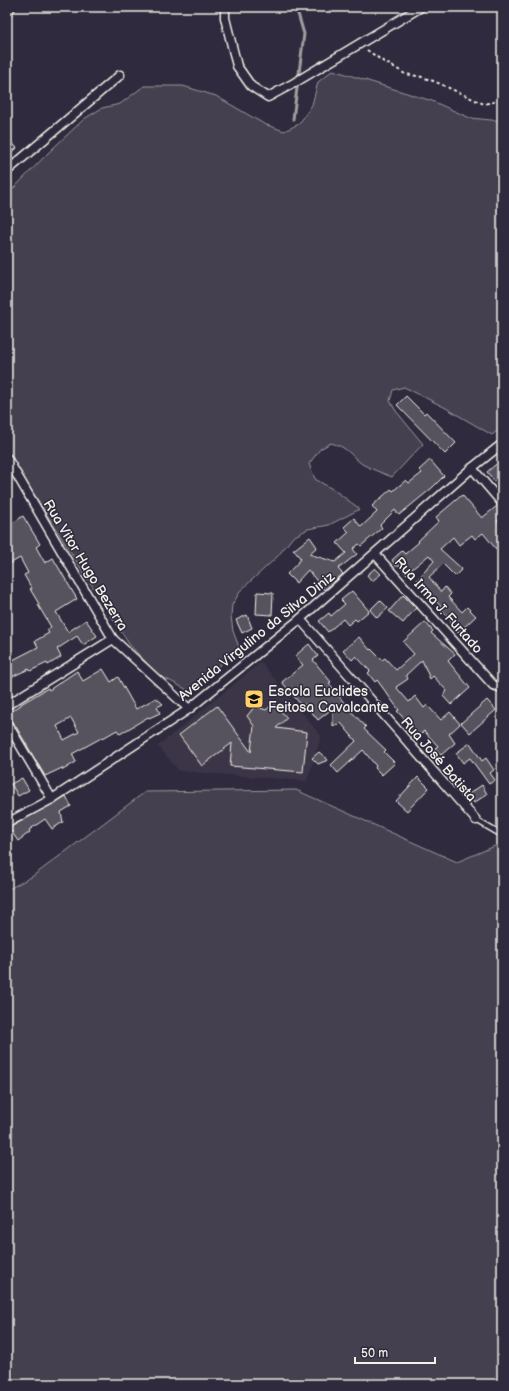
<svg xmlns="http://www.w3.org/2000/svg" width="509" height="1391" font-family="'Balsamiq Sans',sans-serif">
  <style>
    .built { fill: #3b3647 }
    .green { fill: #454050; stroke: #9c989c }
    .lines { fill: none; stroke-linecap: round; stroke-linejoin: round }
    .stream { stroke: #a19ea0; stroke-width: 3 }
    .building { fill: #56525f; stroke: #f4f1e8; fill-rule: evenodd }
    .service-casing { stroke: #f4f1e8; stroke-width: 7 }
    .minor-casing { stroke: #f4f1e8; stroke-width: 11 }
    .path { stroke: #f4f1e8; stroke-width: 2; stroke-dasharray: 3 3; stroke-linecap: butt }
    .service { stroke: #2f2a3d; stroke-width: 4 }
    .minor { stroke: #2f2a3d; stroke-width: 8 }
    .labels { text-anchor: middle; stroke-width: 3; stroke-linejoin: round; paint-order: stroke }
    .street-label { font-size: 14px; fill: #f4f1e8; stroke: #2f2a3d }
    .poi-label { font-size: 14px; fill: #f4f1e8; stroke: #2f2a3d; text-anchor: start }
  </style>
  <rect width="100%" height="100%" fill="#2f2a3d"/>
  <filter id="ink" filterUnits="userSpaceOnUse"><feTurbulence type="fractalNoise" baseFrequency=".025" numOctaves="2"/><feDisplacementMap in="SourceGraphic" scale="8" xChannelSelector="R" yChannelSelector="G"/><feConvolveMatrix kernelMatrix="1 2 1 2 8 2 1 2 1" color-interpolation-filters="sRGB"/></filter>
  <g filter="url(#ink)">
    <!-- built -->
    <path class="built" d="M261,662l60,74 -14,45 -128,-10 -21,-25z"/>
    <!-- green -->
    <g class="green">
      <path d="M333,70l99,31 38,17 32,3v306l-10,8 -48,-28 -40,-20 -11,3 -3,11 6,10 27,33 -31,33c-10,-4 -21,-8 -30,-13 -13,-10 -13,-16 -31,-21l-11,6 -11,15 6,15 19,11 26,19 -31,16 -21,4 -15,8 -16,20 -36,33 -9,15 -1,11 2,15 6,16 -48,45 -34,-18 -28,-30 -122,-192v-257l42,-43 35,-33 18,-11 18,-4 24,-18h39l33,10 48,28 20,7 15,-7 13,-19 6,-23z"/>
      <path d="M296,790l161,72 45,-19v541h-495v-494l26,-14 112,-84z"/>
    </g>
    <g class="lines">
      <!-- stream -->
      <path class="stream" d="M293,119l11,-85 -8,-27"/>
    </g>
    <!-- building -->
    <g class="building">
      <path d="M7,137l10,11 -10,9z"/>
      <path d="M406,396l18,18 2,-2 30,31 -11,11 -48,-49z"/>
      <path d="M502,459v31l-15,-18z"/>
      <path d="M430,460l14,16 -12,12 -33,27 -4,-5 -15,15 2,3 -21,18 -2,-2 -6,5 4,5 -19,15 5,5 -19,16 -16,-20 -12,13 -9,-9 14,-15 -8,-10h2l15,-12 7,10 -8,7 26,8 11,-9 -9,-10 12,-11 -5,-5 10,-9 7,9 16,-15 -5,-6 19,-17 2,2 13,-11 3,3 13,-10 -3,-3z"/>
      <path d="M462,495l20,23 15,-12 5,2v9l-5,4 5,6v18l-6,4 -13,-16 -8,6 -3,-4 -13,10 -6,-8 -13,12 22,20 -7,7 -12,-12 -14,13 12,15 4,-5 6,7 -3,3 14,15 5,-5 9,9 -18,17 -8,-10 2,-2 -9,-10 1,-1 -27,-30 17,-19 -5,-6 -23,19 -6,-8h-4l-4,-6 10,-9 3,3 14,-12 -1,-1 21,-20 -3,-4z"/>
      <path d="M23,516l17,28 -4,3 9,16 8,-5 24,41 -21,13 12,20 18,-12 11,16 -14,9 -6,-9 -20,13 4,8 -13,8 -1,-2 -17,8 -1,-2 -22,10v-16l31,-16 -3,-6 14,-8 -2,-3 4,-3 -13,-22 1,-1 -9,-15h2l-8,-14 4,-2 -8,-15 -9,5 -4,-6v-30z"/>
      <path d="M375,568l6,6 -9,7 -5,-6z"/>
      <path d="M352,591l17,20 -12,10 -2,-2 -7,6 -5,-6 -15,13 -9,-11 10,-8 2,3 14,-12 -4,-4z"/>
      <path d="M257,592l16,1 -1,22 -16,-1z"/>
      <path d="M403,595l13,13 -13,15 -14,-12z"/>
      <path d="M380,600l8,8 -11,10 -7,-8z"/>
      <path d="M247,615l5,13 -10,5 -6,-13z"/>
      <path d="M425,622l8,9 -2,2 24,21 -7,7 22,27 -19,17 -8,-9 4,-5 -14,-15 -3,3 -8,-19 -16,15 2,4 -12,8 13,15 6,-6 9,12 3,-3 14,15 9,-8 10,12 -11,10 6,9 -14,12 -6,-7 3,-2 -14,-15 -8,7 -11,-12 3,-3 -11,-12 2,-1 -22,-30 -2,2 -7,-9 2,-2 -14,-15 -4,4 -9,-10 16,-13 11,13 1,-1 11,11 3,-2 11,12 18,-16 -11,-12z"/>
      <path d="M309,644l9,12 -5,4 18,22 -2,1 19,25 18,19 -2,2 22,21 -2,2 11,11 -13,12 -7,-7 1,-2 -13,-16 -25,23 -7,-8 25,-24 -15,-18 -8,3v-18l-15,12 -13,-16 -3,2 -20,-24 21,-17 -8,-9z"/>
      <path d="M103,669l8,13 7,-5 18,32 20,-11 7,6 -6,3 3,6 -11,5 -1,-1 -28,17 -3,-4 -14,8v-1l-31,17 4,8 -13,8 -1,-2 -17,8 -33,-56 -5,-2v-4l14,-9v-1l27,-16 1,2 28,-19 6,10zM71,718l8,14 -15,8 -7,-14z"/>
      <path d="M487,700l9,10 -26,23 -9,-10z"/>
      <path d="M274,703l13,15 -11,10 31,4 -4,40 -73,-6 2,-23 -30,23 -23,-31 38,-29 34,46 3,-26 -7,-10 8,-10 11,4z"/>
      <path d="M470,743l12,18 4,-3 8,12 -4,3 5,7 -6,4 -19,-26 -7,5 -7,-10z"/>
      <path d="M319,752l9,8 -10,4 -6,-6z"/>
      <path d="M418,777l11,11 -22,23 -11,-10z"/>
      <path d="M22,778l7,12 -11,6 -7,-12z"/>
      <path d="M482,785l5,9 -13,9 -5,-9z"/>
      <path d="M66,796l5,10 -10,6 2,10 -11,7 -7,-10 -16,11 1,2 -12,9 -9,-13z"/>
    </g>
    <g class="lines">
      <!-- service casing -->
      <g class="service-casing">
        <path id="service" d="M476,820l24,14h2"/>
      </g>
      <!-- minor casing -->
      <g class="minor-casing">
        <g id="minor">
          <path d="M225,7v11l12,48 14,20 17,11 26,-14 127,-76"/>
          <path d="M7,13l4,-6"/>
          <path d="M7,171l113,-96"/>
          <path d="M7,458l106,181 76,70"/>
          <path d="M472,468l30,35"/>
          <path d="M375,554l118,131 9,3"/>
          <path d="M300,619l176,201"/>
          <path d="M7,705l106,-66"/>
          <path d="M7,723l45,76"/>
          <path d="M7,823l45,-24 137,-90 111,-90 172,-151 30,-24"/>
        </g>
      </g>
      <!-- path -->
      <path class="path" d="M367,50l17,12 10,5 11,7 17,3 14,5 48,22 18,-4"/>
      <!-- service -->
      <use href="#service" class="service"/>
      <!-- minor -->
      <use href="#minor" class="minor"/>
    </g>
  </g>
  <!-- icons -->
  <defs>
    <g id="school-square" transform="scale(1)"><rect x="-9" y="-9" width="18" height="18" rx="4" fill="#ffd166" stroke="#2f2a3d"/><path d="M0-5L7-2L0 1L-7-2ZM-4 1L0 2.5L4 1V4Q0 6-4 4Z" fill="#111"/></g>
  </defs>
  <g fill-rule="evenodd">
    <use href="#school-square" x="254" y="699"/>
  </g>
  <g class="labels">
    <!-- street labels -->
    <g class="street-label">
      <text transform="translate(86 565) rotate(59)" y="5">Rua Vitor Hugo Bezerra</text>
      <text transform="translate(439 605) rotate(48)" y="5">Rua Irma J. Furtado</text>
      <text transform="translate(256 636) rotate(-39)" y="5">Avenida Virgulino da Silva Diniz</text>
      <text transform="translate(439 759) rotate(49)" y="5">Rua José Batista</text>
    </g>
    <!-- poi labels -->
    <g class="poi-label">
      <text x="268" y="696">Escola Euclides<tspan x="268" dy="16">Feitosa Cavalcante</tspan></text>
    </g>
  </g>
  <!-- margin -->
  <rect width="509" height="1391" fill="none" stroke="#2f2a3d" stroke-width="24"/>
  <rect x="12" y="12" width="485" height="1367" fill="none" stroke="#f4f1e8" stroke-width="1.5" filter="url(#ink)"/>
  <!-- scale -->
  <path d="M355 1357v6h80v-6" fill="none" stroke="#f4f1e8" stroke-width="2"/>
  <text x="361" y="1357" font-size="12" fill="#f4f1e8" stroke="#2f2a3d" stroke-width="3" paint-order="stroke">50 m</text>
</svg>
